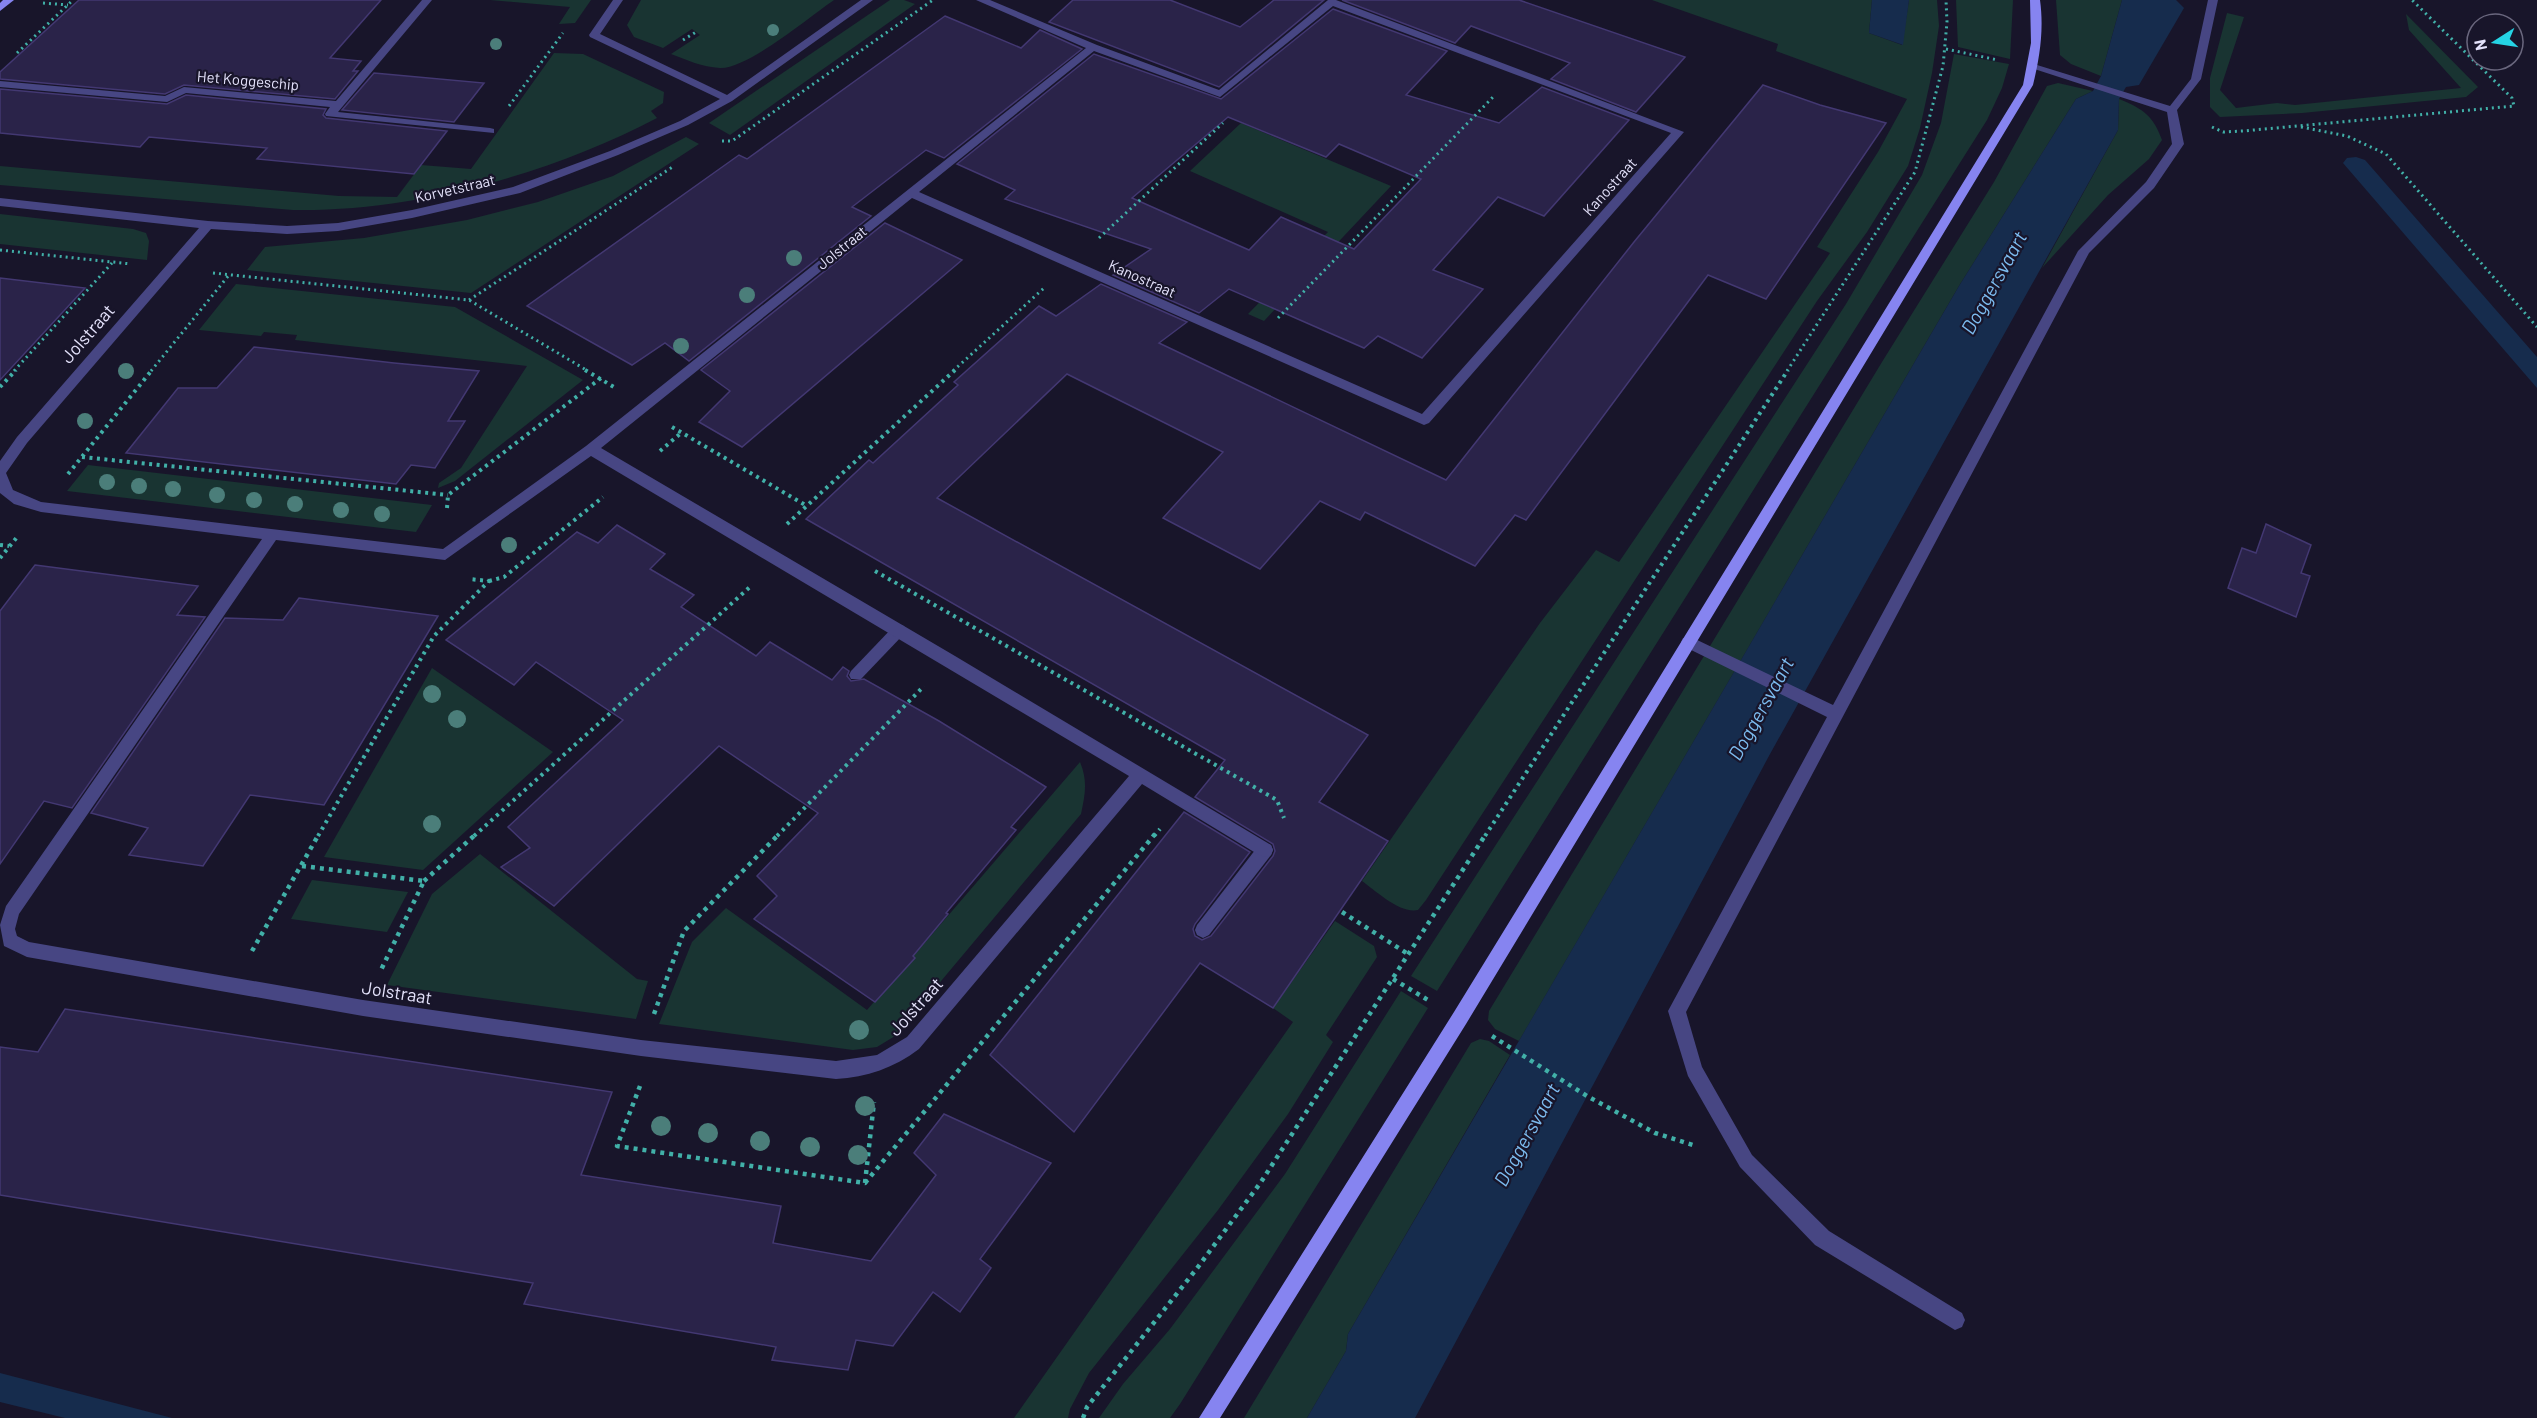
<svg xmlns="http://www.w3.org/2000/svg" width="2537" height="1418" font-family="Barlow,sans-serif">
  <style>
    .green { fill: #193432 }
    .water { fill: #162c4d }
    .building { fill: #2a2349; stroke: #433872; stroke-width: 1.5; fill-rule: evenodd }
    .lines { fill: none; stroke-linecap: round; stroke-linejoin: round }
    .path-far2 { stroke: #41b0a8; stroke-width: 3; stroke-dasharray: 2 4; stroke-linecap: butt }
    .path-far1 { stroke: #41b0a8; stroke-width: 4; stroke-dasharray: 3 4.5; stroke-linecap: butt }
    .path { stroke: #41b0a8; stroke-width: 4.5; stroke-dasharray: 4 5; stroke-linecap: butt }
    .lane { fill: #474683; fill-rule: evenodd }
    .street { fill: #474683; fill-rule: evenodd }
    .secondary { fill: #8684f0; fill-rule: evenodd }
    .tree { fill: #4b7e7a }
    .labels { text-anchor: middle; stroke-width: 4.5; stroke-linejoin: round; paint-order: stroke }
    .far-street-label { font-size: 15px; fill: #e4e2fb; stroke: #18152a }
    .street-label { font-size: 18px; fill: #e4e2fb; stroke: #18152a }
    .water-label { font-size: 20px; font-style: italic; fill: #7cbbef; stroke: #18152a }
  </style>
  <rect width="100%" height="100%" fill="#18152a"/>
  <!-- green -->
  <g class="green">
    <path d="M490,0h101l-16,23 -16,1 11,-17z"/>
    <path d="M641,0h193c-25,17 -86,69 -114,68 -18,-1 -33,-8 -49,-14l29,-19 -8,-6 -29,19 -29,-11 -7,-12z"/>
    <path d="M890,0h14l11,4 -185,131 -21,-12z"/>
    <path d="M1652,0h220l-3,33 33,12 7,-45h28l2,26 -7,47 -12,55 -12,38 -41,66 -50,69 -391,599 -8,10c-18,4 -42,-19 -56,-29l178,-258 56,-73 23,12 211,-309 -13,-6 61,-95 29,-53 -131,-48 2,-7z"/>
    <path d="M1956,0h57l-3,59 -52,-12z"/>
    <path d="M2056,0h66l-21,76 -30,-12 -11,-9z"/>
    <path d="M2227,13l17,4 -24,73 16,18 41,-5 18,2 166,-17 -52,-58 -3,-16 72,73 -12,10 -164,16 -82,4 -10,-10v-29z"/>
    <path d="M554,53l29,1 81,38 -1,11 -12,8 6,7c-106,56 -244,94 -364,92l-293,-25v-19l339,30 58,1 24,-32 50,4z"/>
    <path d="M1954,54l55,10 -7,24 -15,32 -550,871 -26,-15 435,-672 76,-129 19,-52z"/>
    <path d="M2058,83l35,8 -17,8 -117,187 -440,755 -24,-12 -7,-9 1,-9 393,-649 112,-180 53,-96z"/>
    <path d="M2119,99c24,10 34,16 43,41l-13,19 -41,36 -66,73 76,-138z"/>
    <path d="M1241,123l150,63 -127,135 -16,-7 80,-82 -138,-61z"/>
    <path d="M686,137l13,7 -228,149 -224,-23 18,-23 99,-9 103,-18 71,-18 75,-26z"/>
    <path d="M0,214l133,15 13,4 3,8 -2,19 -147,-16z"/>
    <path d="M236,284l219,23 128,73 -128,101 -17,7 1,-5 22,-15 66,-102 -232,-26 2,-5 -33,-3 -3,4 -62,-6z"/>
    <path d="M88,465l344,40 -16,27 -349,-41z"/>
    <path d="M432,668l121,84 -130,118 -99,-13z"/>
    <path d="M1080,762c8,19 5,33 1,52l-186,222 -18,11 -24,3 -194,-26 33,-82 34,-34 141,102z"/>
    <path d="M480,854l157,125 11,2 -12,38 -249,-34 45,-91z"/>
    <path d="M312,880l96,12 -21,40 -96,-13z"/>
    <path d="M1335,921l39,25 3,11 -51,78 7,7 -45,72 -70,96 -129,163 -19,36 -2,9h-54l279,-396 -20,-14z"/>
    <path d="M1401,991l27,17 -248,396 -10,14h-71l24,-34 47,-55 115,-155z"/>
    <path d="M1480,1039l9,2 21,14 -162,279 -2,17 -39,67h-63l227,-375z"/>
  </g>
  <!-- water -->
  <g class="water">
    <path d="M1872,0h37l-6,45 -34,-12z"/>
    <path d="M2122,0h54l8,8 -45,77 -13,2 -7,12 -1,31 -348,624 -355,664h-108l39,-67 2,-17 611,-1048 117,-187 17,-8 8,-15z"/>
    <path d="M2356,157l9,3 172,197v31l-194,-225 4,-5z"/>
    <path d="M0,1373l172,45h-107l-65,-16z"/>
  </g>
  <!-- building -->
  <g class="building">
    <path d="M79,0h302l-51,58 31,3 -8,10h5l-23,28 -151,-14 -19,9 -165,-15v-7z"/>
    <path d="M1073,0h97l70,27 34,-27h50l-105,87 -170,-65z"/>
    <path d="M1342,0h177l166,57 -49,55 -85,-33 19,-16 -99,-37 -16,17z"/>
    <path d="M1333,9l114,42 -41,44 93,28 43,-36 87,33 -85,96 -46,-19 -65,73 50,19 -61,69 -44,-22 -14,12 -135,-59 -30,24 -86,-38 38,-26 -146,-50 10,-9 -58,-26 137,-110 127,45zM1228,117l98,40 13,-13 82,35 -67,70 -73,-32 -32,33 -117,-52z"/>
    <path d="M945,16l76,32 19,-18 42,19 -138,109 -18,-8 -74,57 19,9 -182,145 -24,-18 -33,22 -105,-59 212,-151 8,4z"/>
    <path d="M374,73l110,10 -30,39 -112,-12z"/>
    <path d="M1763,85l57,20 66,18 -120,176 -58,-24 -182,245 -11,-5 -40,51 -110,-54 -5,8 -40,-19 -60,68 -97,-51 60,-66 -156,-78 -130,124 431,237 -49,67 69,39 -115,167 -73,-45 -126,169 -84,-77 194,-243 66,40 -55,72 -2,5 2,7 7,4 9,-4 62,-80 2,-5 -2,-7 -78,-47 30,-37 -419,-241 63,-59 4,3 85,-78 -4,-3 85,-76 17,10 45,-32 86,38 -28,21 287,137 188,-238z"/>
    <path d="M0,89l167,15 19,-9 140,14 -3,6 3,3 121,13 -33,43 -157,-15 10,-11 -118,-11 -9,10 -140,-14z"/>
    <path d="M885,223l77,37 -220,187 -43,-25 31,-31 -29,-21z"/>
    <path d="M0,278l85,10 -85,92z"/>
    <path d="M254,347l140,16 85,8 -31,50h17l-30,47 -24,-3 -15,19 -270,-31 52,-65h39z"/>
    <path d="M2266,524l45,21 -10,28 9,3 -14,41 -68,-29 14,-40 14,5z"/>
    <path d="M617,525l48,29 -15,15 44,26 -13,12 75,49 14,-14 62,38 11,-13 6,4 -2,5 4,5 13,-2 75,42 107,66 -35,40 5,3 -70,83 2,1 -35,42 2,2 -40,44 -121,-83 23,-23 -20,-20 61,-63 -99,-67 -165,160 -53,-39 29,-19 -22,-21 115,-107 -87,-58 -22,23 -68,-45 131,-108 21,11z"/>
    <path d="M35,565l163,21 -21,29 28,2 -133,191 -28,-7 -44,63v-253z"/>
    <path d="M299,598l139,18 -114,189 -74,-10 -47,71 -74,-11 19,-27 -57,-15 134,-195 58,2z"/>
    <path d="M65,1009l547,83 -31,83 200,31 -8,37 98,18 65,-86 -22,-22 30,-39 107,49 -71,96 11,9 -31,44 -27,-20 -40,54 -37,-6 -8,30 -76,-10 4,-13 -252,-43 9,-21 -533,-88v-148l38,5z"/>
  </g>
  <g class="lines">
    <!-- path-far2 -->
    <g class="path-far2">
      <path d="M43,3l25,2"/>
      <path d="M683,40l13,-8"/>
      <path d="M1946,49l52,11"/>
      <path d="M17,53l56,-53"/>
      <path d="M509,106l54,-73"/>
      <path d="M2212,127l11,5 20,-1 271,-25 -2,-8 -100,-98"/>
      <path d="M2301,127l46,9 39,18 151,173"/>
      <path d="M722,141h10l201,-141"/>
      <path d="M1099,238l124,-115"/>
      <path d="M0,250l131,14"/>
      <path d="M213,273l256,27 119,71"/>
      <path d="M469,300l205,-134"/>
      <path d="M1278,318l215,-221"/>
      <path d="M14,371l98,-108"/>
      <path d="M151,371l78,-96"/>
      <path d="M953,371l91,-83"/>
      <path d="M1787,371l128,-199 28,-106 4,-44 -1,-22"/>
    </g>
    <!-- path-far1 -->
    <g class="path-far1">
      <path d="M585,370l29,17"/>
      <path d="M0,387l16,-17"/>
      <path d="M672,427l135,79"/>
      <path d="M660,451l21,-18"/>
      <path d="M82,457l366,38"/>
      <path d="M68,474l84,-104"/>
      <path d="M447,508l1,-13 153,-117"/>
      <path d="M787,524l168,-154"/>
      <path d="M0,545l9,1"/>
      <path d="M0,558l18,-22"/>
      <path d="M875,571l402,229 7,18"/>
      <path d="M489,581l15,-4 99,-80"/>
      <path d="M318,836l116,-200 55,-55 -20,-2"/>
      <path d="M474,836l277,-250"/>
      <path d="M777,836l147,-150"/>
      <path d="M1154,836l6,-7"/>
      <path d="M1485,836l303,-466"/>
    </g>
    <!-- path -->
    <g class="path">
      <path d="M302,866l122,15 -44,91"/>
      <path d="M424,881l52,-47"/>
      <path d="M1342,912l66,42"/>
      <path d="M252,951l67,-117"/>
      <path d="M1393,979l35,21"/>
      <path d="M654,1014l30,-83 95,-97"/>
      <path d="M1492,1036l95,60 68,37 38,12"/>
      <path d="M640,1086l-23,60 248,37 9,-81"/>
      <path d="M865,1183l290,-349"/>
      <path d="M1083,1418l4,-11 111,-140 63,-85 225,-348"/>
    </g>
    <!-- lane -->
    <g class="lane">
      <path d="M2208,0h10l-17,79 -24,31 7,34 -30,44 -65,65 -403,759 16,55 50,88 77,76 133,82 3,7 -3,7 -7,3 -140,-85 -75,-78 -52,-91 -20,-65 159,-294 -144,-71 -2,-4 2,-4h10l140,67 245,-454 68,-69 26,-38 -5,-32 -139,-45 1,-2h8l133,41 21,-27z"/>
      <path d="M899,624l5,2 2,4 -2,4 -43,45h-10l-2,-4 2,-4 43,-45z"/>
      <path d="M1265,843l6,2 2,5 -2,5 -62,80 -6,3 -6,-3 -2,-5 2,-5 62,-80z"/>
    </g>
    <!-- street -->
    <g class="street">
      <path d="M422,0h10l-94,112 152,16 4,1v4l-168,-17 -1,-2 5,-7 -144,-14 -19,9 -167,-15v-6l165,15 19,-9 152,14z"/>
      <path d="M613,0h10l-23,34 127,61 134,-95h12l-141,101 -44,24 -70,30 -98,38 -108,25 -74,13 -51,3 -76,-5 -184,214 -21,30 7,17 28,12 402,47 143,-103 500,-398 -110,-48h14l107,45 122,45 109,-90h8l348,132 -255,291 -5,2 -512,-227 -311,250 354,208 316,189 2,5 -2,5 -6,2 -6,-2 -117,-71 -223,265c-25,19 -52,28 -83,30l-195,-23 -278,-40 -336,-59 -23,-11 -4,-21 6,-19 256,-367 -221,-27 -27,-8 -14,-11v-32l17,-24 182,-209 -199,-22v-8l208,23 79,5 51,-3 74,-13 101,-23 97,-36 70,-30 40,-22 -130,-62 -1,-2zM1333,6l338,127 -249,281 -503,-222 175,-141 126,46zM591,456l538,320 -222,261 -30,18 -41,6 -195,-21 -278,-40 -334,-58 -12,-6 -2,-7 4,-15 257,-374 169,20z"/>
    </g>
    <!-- secondary -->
    <g class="secondary">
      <path d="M3,0h11l-14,11v-8z"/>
      <path d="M2030,0h10c4,29 0,56 -7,85l-567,939 -246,394h-21l255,-406 569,-927 8,-42z"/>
    </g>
  </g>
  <!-- trees -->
  <g class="tree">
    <circle cx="773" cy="30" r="6"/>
    <circle cx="496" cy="44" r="6"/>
    <circle cx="794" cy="258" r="8"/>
    <circle cx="747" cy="295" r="8"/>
    <circle cx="681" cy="346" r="8"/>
    <circle cx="126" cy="371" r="8"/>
    <circle cx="85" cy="421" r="8"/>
    <circle cx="107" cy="482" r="8"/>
    <circle cx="139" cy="486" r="8"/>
    <circle cx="173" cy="489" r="8"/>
    <circle cx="217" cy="495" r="8"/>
    <circle cx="254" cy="500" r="8"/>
    <circle cx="295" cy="504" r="8"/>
    <circle cx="341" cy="510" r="8"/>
    <circle cx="382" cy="514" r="8"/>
    <circle cx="509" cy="545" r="8"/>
    <circle cx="432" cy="694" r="9"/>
    <circle cx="457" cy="719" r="9"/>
    <circle cx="432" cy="824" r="9"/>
    <circle cx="859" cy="1030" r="10"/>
    <circle cx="865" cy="1106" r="10"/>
    <circle cx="661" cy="1126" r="10"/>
    <circle cx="708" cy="1133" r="10"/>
    <circle cx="760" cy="1141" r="10"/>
    <circle cx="810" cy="1147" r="10"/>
    <circle cx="858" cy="1155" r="10"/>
  </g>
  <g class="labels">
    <!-- far-street labels -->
    <g class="far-street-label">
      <text transform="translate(248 81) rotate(5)" y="5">Het Koggeschip</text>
      <text transform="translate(1610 187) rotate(-48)" y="5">Kanostraat</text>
      <text transform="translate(455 189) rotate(-13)" y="5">Korvetstraat</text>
      <text transform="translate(842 248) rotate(-39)" y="5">Jolstraat</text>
      <text transform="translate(1142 279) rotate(24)" y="5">Kanostraat</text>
    </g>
    <!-- street labels -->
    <g class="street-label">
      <text transform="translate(88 334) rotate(-49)" y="6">Jolstraat</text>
      <text transform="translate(397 993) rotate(9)" y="6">Jolstraat</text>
      <text transform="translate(916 1007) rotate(-48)" y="6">Jolstraat</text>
    </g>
    <!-- water labels -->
    <g class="water-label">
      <text transform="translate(1994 283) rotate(-61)" y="7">Doggersvaart</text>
      <text transform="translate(1761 709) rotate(-61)" y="7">Doggersvaart</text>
      <text transform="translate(1527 1135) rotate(-61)" y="7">Doggersvaart</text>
    </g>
  </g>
  <!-- north arrow -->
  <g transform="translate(2495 42) rotate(258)"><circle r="28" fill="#18152a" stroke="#6a677e" stroke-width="1.5"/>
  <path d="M0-4.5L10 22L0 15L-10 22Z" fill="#25d3e4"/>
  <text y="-9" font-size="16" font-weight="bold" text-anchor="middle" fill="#e4e2fb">N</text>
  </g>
</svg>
